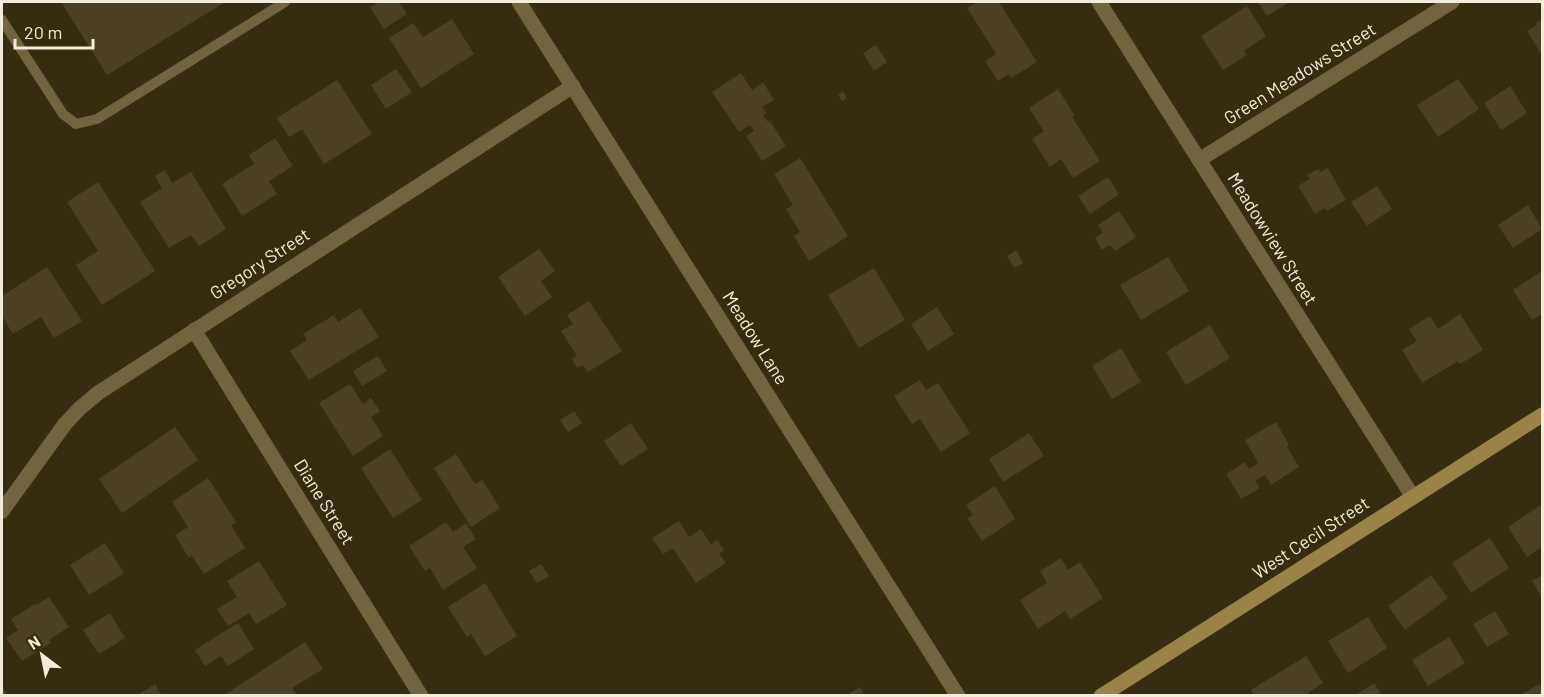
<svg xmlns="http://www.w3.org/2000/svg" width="1544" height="697" font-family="Barlow,sans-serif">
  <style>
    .building { fill: #4b4024 }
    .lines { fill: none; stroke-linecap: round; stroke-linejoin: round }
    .lane { stroke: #72643f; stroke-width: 10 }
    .street { stroke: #72643f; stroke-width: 15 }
    .secondary { stroke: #998346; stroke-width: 15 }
    .labels { text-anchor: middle; stroke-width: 5; stroke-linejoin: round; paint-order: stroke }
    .street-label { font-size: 18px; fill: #f2ecdb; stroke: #362c10 }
  </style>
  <rect width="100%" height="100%" fill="#362c10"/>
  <!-- building -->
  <g class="building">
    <path d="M61,2h164l-118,73z"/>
    <path d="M380,2h19l8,12 -23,15 -14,-22z"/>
    <path d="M977,2h22l38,60 -26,16 -2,-4 -11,7 -13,-20 11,-7 -29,-46z"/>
    <path d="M1258,2h32l-23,14z"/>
    <path d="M1247,6l19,30 -22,15 3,4 -24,15 -22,-34z"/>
    <path d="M452,19l22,35 -53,34 -32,-50 24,-15 10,14z"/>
    <path d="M1542,19v36l-15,-24 10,-6 -1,-2z"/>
    <path d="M876,45l11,17 -13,9 -11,-18z"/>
    <path d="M396,69l16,23 -26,17 -15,-24z"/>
    <path d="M741,73l11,17 11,-8 11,18 -12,7 4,6 -3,2 5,7 2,-1 16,25 -24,15 -16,-25 8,-5 -4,-6 -11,7 -27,-40z"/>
    <path d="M1458,79l21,30 -41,28 -21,-32z"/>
    <path d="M337,80l35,54 -48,30 -22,-35 -13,8 -12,-19z"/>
    <path d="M1510,86l17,27 -26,17 -17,-27z"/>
    <path d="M1058,89l17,27 -3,1 28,44 -27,17 -12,-19 -11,8 -18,-28 12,-8 -15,-23z"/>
    <path d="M843,91l4,7 -5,3 -4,-6z"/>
    <path d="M275,138l18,28 -24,15 8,13 -35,22 -20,-32 32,-20 -5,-9z"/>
    <path d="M800,158l48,78 -39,25 -15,-25 6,-4 -14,-23 7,-4 -19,-31z"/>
    <path d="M1328,168l18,32 -19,11 -2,-3 -10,6 -17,-28 12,-7 -3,-4 11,-6 2,3z"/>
    <path d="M165,170l7,13 19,-11 35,57 -27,17 -8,-11 -22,13 -29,-46 22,-14 -7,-12z"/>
    <path d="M1108,177l11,17 -29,20 -12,-18z"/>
    <path d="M98,182l57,89 -53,34 -26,-40 22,-14 -31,-49z"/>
    <path d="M1377,186l15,23 -25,17 -16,-24z"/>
    <path d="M1528,205l14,24 -29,19 -15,-23z"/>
    <path d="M1119,211l17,26 -21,14 -5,-6 -8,5 -7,-12 8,-5 -5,-8z"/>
    <path d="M539,249l16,22 -14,10 11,16 -27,19 -27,-39z"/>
    <path d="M1016,250l7,13 -9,5 -7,-12z"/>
    <path d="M1168,257l21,34 -48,29 -21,-35z"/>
    <path d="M47,267l35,54 -28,17 -13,-21 -28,17 -11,-18v-20z"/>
    <path d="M874,268l31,52 -46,28 -31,-53z"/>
    <path d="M1542,271v43l-10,6 -19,-30z"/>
    <path d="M589,301l33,50 -34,21 -5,-7 -6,3 -5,-9 5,-3 -16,-25 12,-7 -6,-9z"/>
    <path d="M937,307l17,27 -26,17 -17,-27z"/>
    <path d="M360,308l19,29 -70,43 -19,-29 17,-11 -4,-6 31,-19 4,7z"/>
    <path d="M1460,314l23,36 -23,14 -2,-3 -36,22 -20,-33 15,-9 -8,-12 21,-13 8,13z"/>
    <path d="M1210,325l20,33 -44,27 -20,-33z"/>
    <path d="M1121,348l20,34 -29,17 -20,-33z"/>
    <path d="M378,356l9,15 -25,15 -9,-15z"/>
    <path d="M920,380l6,10 12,-7 32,50 -29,19 -21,-33 -8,5 -18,-28z"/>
    <path d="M350,384l13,20 8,-6 9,13 -9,6 12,19 -30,20 -34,-53z"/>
    <path d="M574,411l8,12 -14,9 -8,-12z"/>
    <path d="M1276,422l13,23 -2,2 12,20 -28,18 -6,-10 -10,6 5,7 -19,11 -15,-25 19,-12 4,7 9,-6 -13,-23z"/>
    <path d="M631,423l17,26 -27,17 -17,-25z"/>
    <path d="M175,427l23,33 -76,53 -23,-34z"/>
    <path d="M1029,433l15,23 -41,26 -14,-23z"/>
    <path d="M390,449l32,51 -29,18 -32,-50z"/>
    <path d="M456,454l19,30 7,-4 18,28 -29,19 -37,-59z"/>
    <path d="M208,478l28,44 -5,3 14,23 -41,26 -12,-18 -3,2 -14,-23 13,-8 -16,-25z"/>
    <path d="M995,486l20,33 -33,22 -15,-23 6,-3 -7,-10z"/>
    <path d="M1542,504v43l-15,10 -19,-30z"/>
    <path d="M679,521l10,16 12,-8 10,16 6,-5 7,10 -5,4 7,9 -30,20 -23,-35 -10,6 -11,-16z"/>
    <path d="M446,522l7,10 13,-9 10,16 -13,8 14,21 -34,22 -13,-22 -5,3 -16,-25z"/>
    <path d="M1490,538l19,30 -38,25 -19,-30z"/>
    <path d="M105,543l19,30 -35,22 -19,-30z"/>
    <path d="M1061,558l7,12 12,-8 23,36 -33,21 -5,-8 -27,18 -18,-29 27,-17 -7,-12z"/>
    <path d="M259,561l28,44 -31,19 -7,-11 -21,13 -11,-17 20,-12 -10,-16z"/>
    <path d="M541,564l8,12 -12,7 -8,-12z"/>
    <path d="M1431,575l17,23 -43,32 -17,-24z"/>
    <path d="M1542,575v24l-10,-18z"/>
    <path d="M485,583l32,53 -32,20 -14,-22 -4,3 -19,-30z"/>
    <path d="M49,597l20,30 -20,13 2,3 -29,18 -16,-23 12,-8 -7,-11 24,-15 1,1z"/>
    <path d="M1495,611l14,23 -22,13 -14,-23z"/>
    <path d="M110,613l15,25 -26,16 -16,-24z"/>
    <path d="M1368,617l19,31 -39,25 -20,-32z"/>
    <path d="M238,623l16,26 -26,17 -7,-10 -16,10 -10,-16z"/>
    <path d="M1449,637l16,26 -37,23 -16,-26z"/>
    <path d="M305,642l18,27 -31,19 4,5 -4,3h-69z"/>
    <path d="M1306,656l17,27 -19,13h-50l-3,-6z"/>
    <path d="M1374,683l8,13h-28z"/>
    <path d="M155,684l7,12h-26z"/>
    <path d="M1539,684l3,5v7h-23z"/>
    <path d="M2,685l6,11h-6z"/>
    <path d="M860,687l5,9h-19z"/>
  </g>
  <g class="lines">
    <!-- lane -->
    <path class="lane" d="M2,20l61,94 13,10 21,-5 188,-117"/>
    <!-- street -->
    <g class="street">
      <path d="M519,2l439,694"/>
      <path d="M1099,2l314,495"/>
      <path d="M1199,160l253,-158"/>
      <path d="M194,330l227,366"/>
      <path d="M2,511l63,-87 14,-15 19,-16 475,-307"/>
    </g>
    <!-- secondary -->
    <path class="secondary" d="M1101,696l441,-281"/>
  </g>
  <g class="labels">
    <!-- street labels -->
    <g class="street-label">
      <text transform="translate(1300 74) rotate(-32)" y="6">Green Meadows Street</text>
      <text transform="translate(1272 239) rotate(58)" y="6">Meadowview Street</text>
      <text transform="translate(260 264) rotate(-33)" y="6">Gregory Street</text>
      <text transform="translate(755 338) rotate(58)" y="6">Meadow Lane</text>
      <text transform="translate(324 502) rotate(58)" y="6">Diane Street</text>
      <text transform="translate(1311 538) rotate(-33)" y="6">West Cecil Street</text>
    </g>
  </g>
  <!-- border -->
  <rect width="1544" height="697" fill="none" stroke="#f2ecdb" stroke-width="6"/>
  <!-- north arrow -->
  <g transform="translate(42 655) rotate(328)" stroke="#362c10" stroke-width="4.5" paint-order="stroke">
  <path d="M0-4.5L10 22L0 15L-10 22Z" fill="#f2ecdb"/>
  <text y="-9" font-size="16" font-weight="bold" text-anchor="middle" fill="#f2ecdb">N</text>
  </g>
  <!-- scale -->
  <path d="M15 39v9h78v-9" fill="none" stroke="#f2ecdb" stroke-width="3"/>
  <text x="24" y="39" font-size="18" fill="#f2ecdb" stroke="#362c10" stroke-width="4.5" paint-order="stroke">20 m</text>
</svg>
